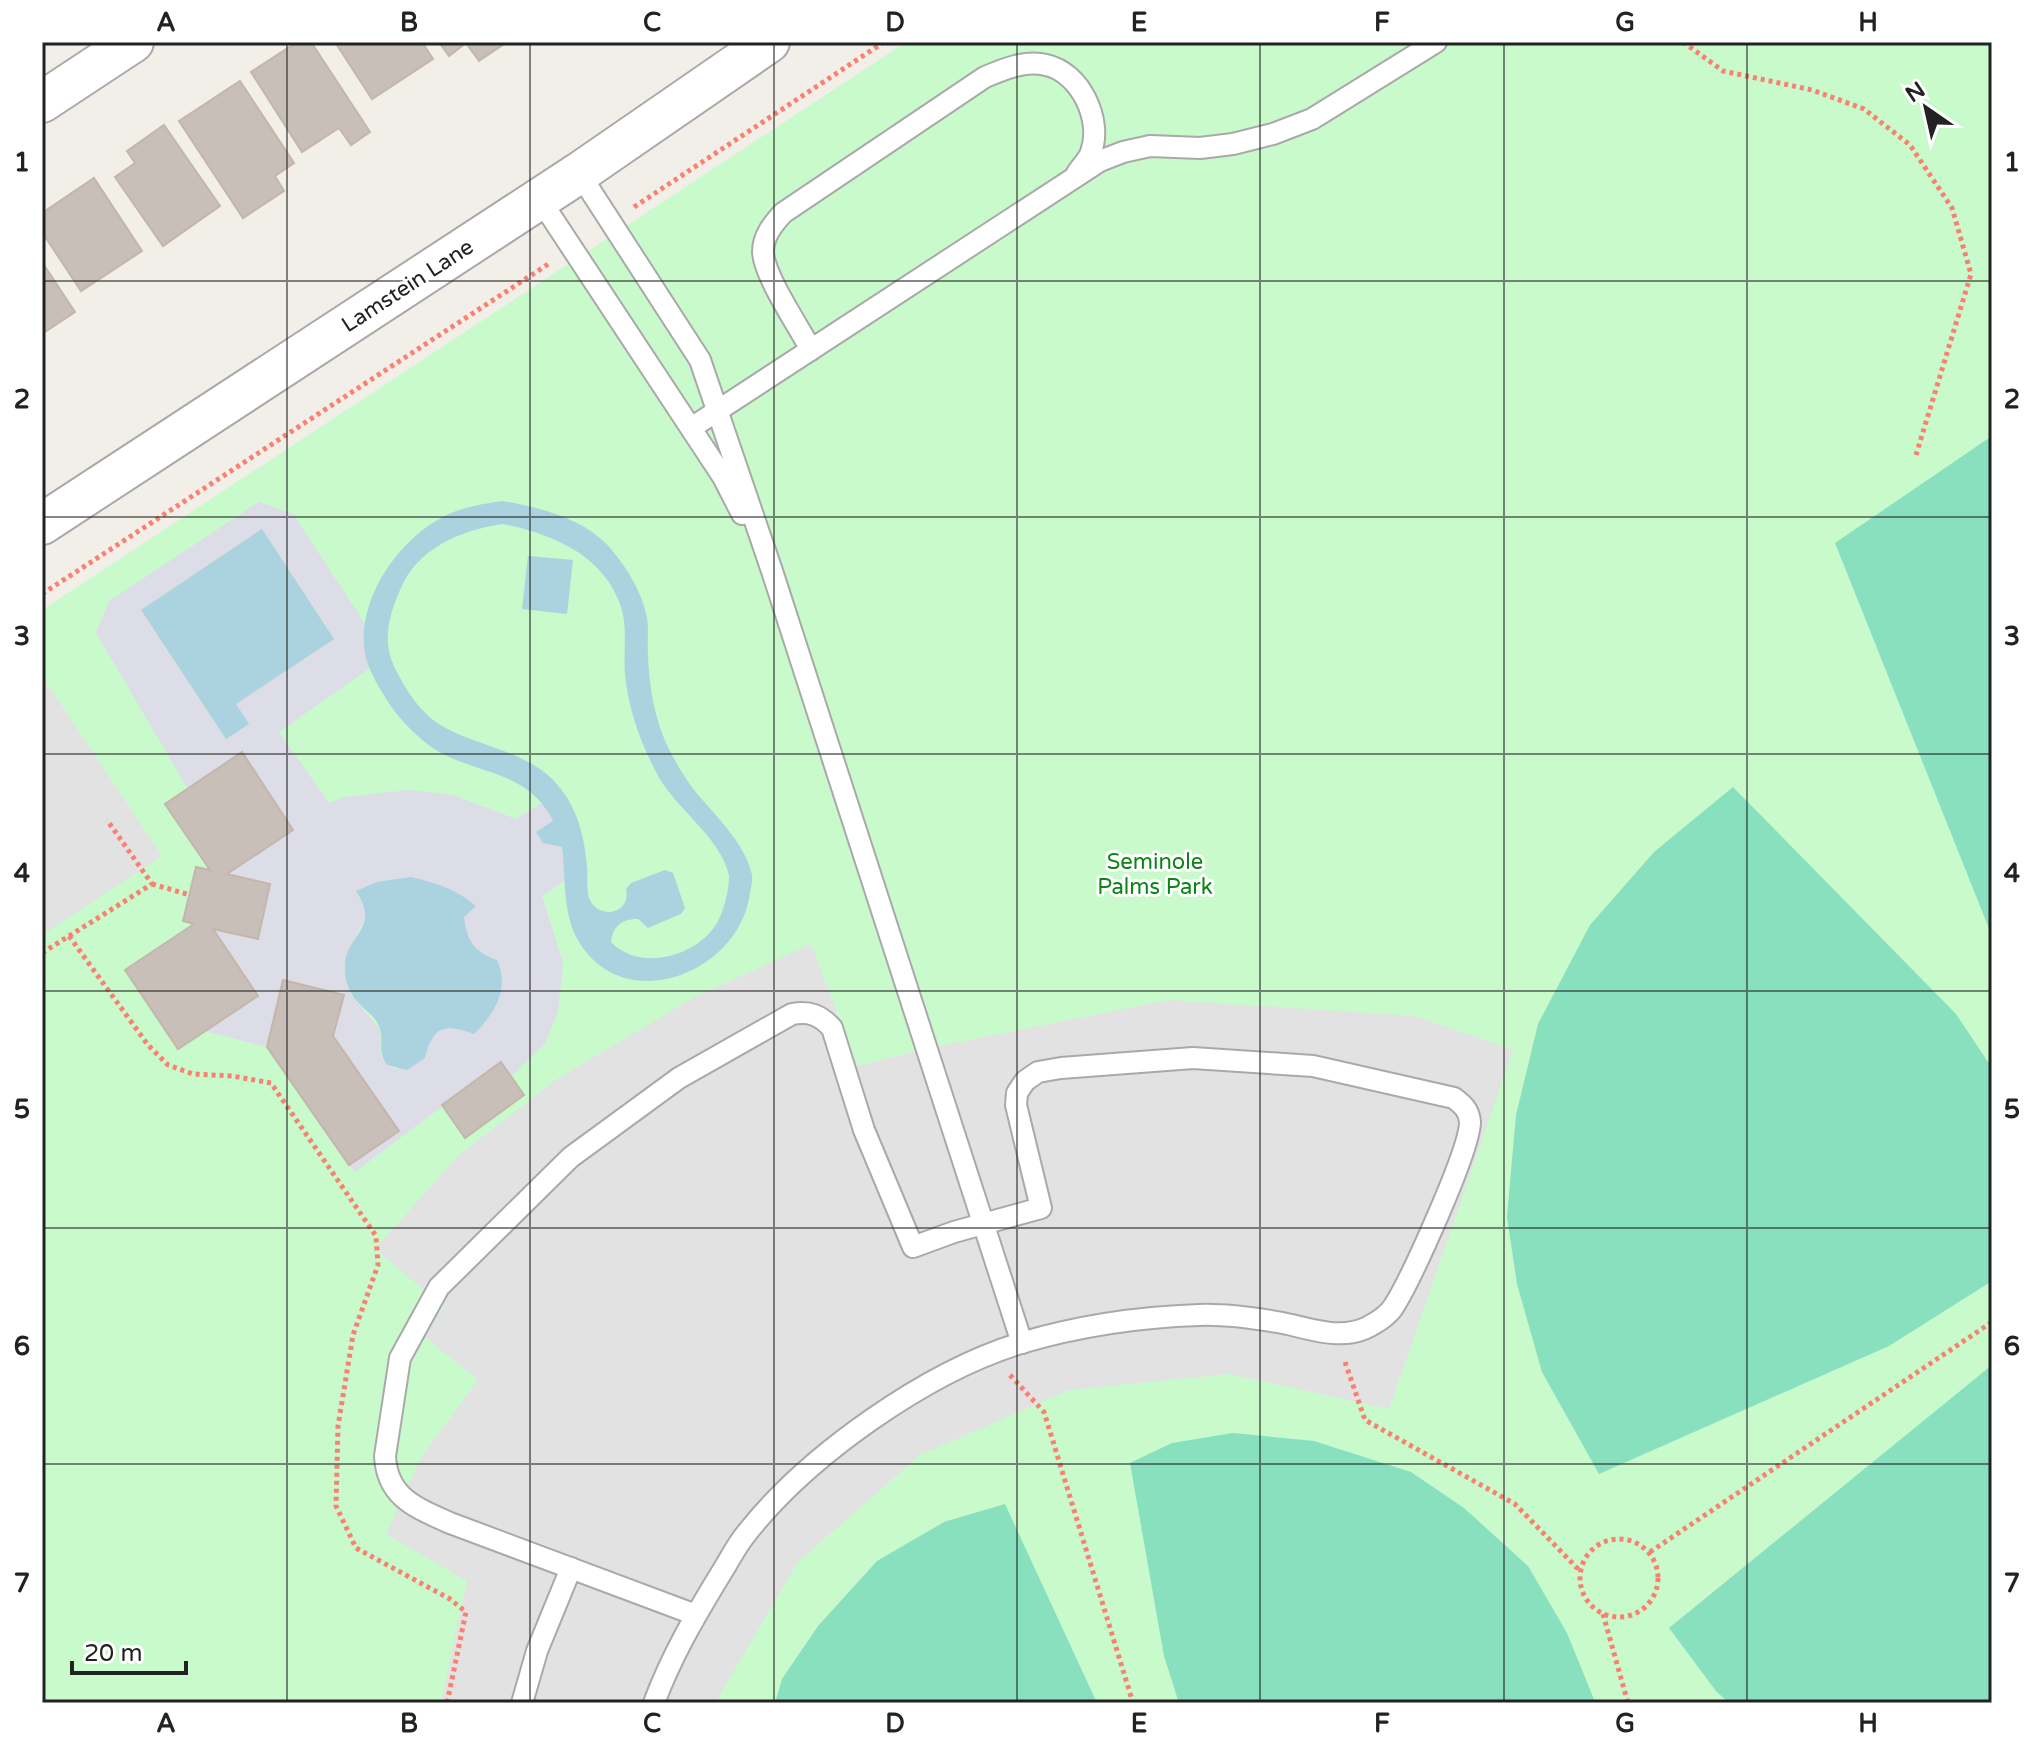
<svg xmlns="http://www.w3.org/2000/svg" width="2034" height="1745" font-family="'Varela Round',sans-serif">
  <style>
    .park { fill: #c8facc }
    .pitch { fill: #88e0be }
    .parking { fill: #e2e2e2 }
    .plaza { fill: #dddde8; fill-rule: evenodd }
    .water { fill: #aad3df; fill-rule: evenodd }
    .building { fill: #c7bfb8; stroke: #c4b6ab; stroke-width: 2 }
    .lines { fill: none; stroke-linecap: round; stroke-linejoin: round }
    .lane-casing { stroke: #a9a9a9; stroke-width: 24 }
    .street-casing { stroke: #a9a9a9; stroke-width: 44 }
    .path { stroke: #fa8072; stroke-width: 5; stroke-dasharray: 4 4; stroke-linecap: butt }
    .lane { stroke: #fff; stroke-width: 20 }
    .street { stroke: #fff; stroke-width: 40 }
    .grid { fill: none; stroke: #222; stroke-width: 2; stroke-opacity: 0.55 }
    .labels { text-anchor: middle; stroke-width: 6; stroke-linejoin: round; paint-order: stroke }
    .street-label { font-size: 22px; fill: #222; stroke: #fff }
    .park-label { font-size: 22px; fill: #0c8416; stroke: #fff }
    .neatline { fill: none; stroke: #222; stroke-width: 3 }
    .grid-label { font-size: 26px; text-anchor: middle; font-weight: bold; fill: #222 }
  </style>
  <rect width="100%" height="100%" fill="#f2efe9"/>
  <!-- park -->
  <path class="park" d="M906,42h1086v1661h-1950v-1093z"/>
  <!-- pitch -->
  <g class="pitch">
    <path d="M1992,436v500l-157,-393z"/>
    <path d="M1733,787l223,227 36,54v213l-103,65 -290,128 -57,-102 -25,-88 -10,-67 9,-102 22,-91 52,-99 64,-73z"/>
    <path d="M1992,1365v338h-263l-13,-12 -47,-63z"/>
    <path d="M1233,1433l81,8 97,31 53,36 64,58 39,67 28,69 -416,1 -15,-47 -34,-193 42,-20z"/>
    <path d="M1005,1504l92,199h-322l7,-24 36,-53 59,-65 67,-39z"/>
  </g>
  <!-- parking -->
  <g class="parking">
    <path d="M42,676l120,180 -120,79z"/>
    <path d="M811,944l46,122 68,-17 243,-49 247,16 98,34 -124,359 -159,-35 -161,16 -149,65 -122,107 -83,141h-274l26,-122 -81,-47 35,-76 57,-78 -54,-44 20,-29 -69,-58 83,-93 99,-77 136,-81z"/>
  </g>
  <!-- plaza -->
  <path class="plaza" d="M259,502l34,12 73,111 -2,21 6,22 -91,64 50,71 15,-6 67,-7 42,5 63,24 27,-17 10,19 -10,22 19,4 4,33 -24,16 21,67 -5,48 -14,34 -33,31 -10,-14 -146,110 -6,-7 49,-35 -65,-94 10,-41 -60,-14 -16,66 -62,-16 53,-36 -45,-66 44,10 13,-55 -43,-10 66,-45 -51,-76 -54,36 -92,-156 13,-32zM356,892l108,25 2,19 5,8 11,10 15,6 -23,73 -19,-6 -12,1 -11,8 -7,22 -29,11 -9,-4 -6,-9 -1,-27 -30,-35 -6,-25 3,-16 20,-38 -2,-10z"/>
  <!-- water -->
  <g class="water">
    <path d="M502,501c37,6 84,18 109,48 16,19 32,45 36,69 2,12 0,25 1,37 1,31 6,60 18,88 8,17 17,32 28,47 19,23 52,54 58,85 1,6 -2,17 -3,24 -15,76 -125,117 -170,43 -17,-28 -13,-64 -17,-95l-19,-4 -7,-11 17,-11c-28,-56 -86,-45 -127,-78 -15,-12 -32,-30 -41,-46 -9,-14 -20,-34 -21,-51 -4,-51 36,-107 79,-129 19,-10 39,-13 59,-16zM503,524c49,10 101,31 118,83 7,21 2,45 4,67 3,34 15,67 31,98 17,35 66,66 73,104 0,6 -1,13 -2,18 -2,10 -5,20 -10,29 -20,34 -78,49 -106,19 2,-16 11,-23 27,-23l10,9 33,-14 4,-6 -12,-35 -8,-3 -34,13 -5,6c6,26 -29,31 -37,9 -3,-9 -1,-22 -2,-31 -2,-28 -9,-57 -27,-79 -28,-37 -80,-40 -118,-62 -19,-11 -33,-31 -43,-50 -18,-31 -12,-55 1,-86 17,-42 61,-60 103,-66z"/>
    <path d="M262,529l72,110 -98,65 13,20 -23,15 -85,-129z"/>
    <path d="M528,556l45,4 -6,54 -45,-5z"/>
    <path d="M411,877c25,6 45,12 65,29l-12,11c3,24 10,35 33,43 13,29 -2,53 -23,74 -30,-11 -41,-8 -49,24l-18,12 -20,-5c-10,-15 -3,-21 -7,-36 -6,-21 -32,-22 -35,-57 -4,-37 38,-41 11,-81l21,-9z"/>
  </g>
  <!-- building -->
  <g class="building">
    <path d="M297,42h14l59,90 -19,13 -12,-17 -37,24 -51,-80z"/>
    <path d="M335,42h87l11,17 -61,40z"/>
    <path d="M439,42h68l-28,19 -13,-18 -17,13z"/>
    <path d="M240,81l54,82 -19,13 9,15 -41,27 -64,-97z"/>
    <path d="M164,125l56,81 -57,40 -48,-69 20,-14 -8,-12z"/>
    <path d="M94,178l48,73 -61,40 -39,-59v-19z"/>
    <path d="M42,262l33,50 -33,22z"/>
    <path d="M242,752l51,78 -66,44 43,10 -12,55 -45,-10 45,67 -80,53 -53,-79 69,-46 -11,-3 13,-54 14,3 -45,-66z"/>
    <path d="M283,980l61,15 -11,41 66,95 -50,34 -82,-118z"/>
    <path d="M501,1062l23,33 -59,43 -23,-33z"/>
  </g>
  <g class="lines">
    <!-- lane casing -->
    <g class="lane-casing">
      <g id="lane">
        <path d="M579,173l121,187 72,211 250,772"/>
        <path d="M539,198l184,279 19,37"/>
        <path d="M811,350c-12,-23 -47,-74 -48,-98 0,-16 10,-28 20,-39l202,-136c19,-8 40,-17 61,-12 34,7 57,55 45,87 -2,7 -10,15 -14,21"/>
        <path d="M691,428l409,-267 23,-9 27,-6 50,2 33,-4 40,-10 39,-15 124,-77"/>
        <path d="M522,1703l15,-52 34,-83"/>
        <path d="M654,1703c17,-46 41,-87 66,-128 9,-14 16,-29 26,-41 61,-78 180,-162 275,-191 57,-17 119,-26 178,-28 25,-1 54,3 78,7 30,5 60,19 89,6 10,-5 22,-12 28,-22 17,-27 76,-156 76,-184 -1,-12 -7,-17 -16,-24l-141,-32 -120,-8 -132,10 -23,4 -13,9 -8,12 -1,12 25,103 -87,24 -41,15 -49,-117 -32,-102c-12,-13 -22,-17 -40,-14l-113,64 -108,79 -132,130 -39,71 -15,98c2,42 32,52 65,67l246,92"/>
      </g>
    </g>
    <!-- street casing -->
    <g class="street-casing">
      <g id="street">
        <path d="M42,102l91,-60"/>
        <path d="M42,524l537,-351 190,-131"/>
      </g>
    </g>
    <!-- path -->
    <g class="path">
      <path d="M1683,42l40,29 89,19 52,19 46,36 42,63 19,66 -55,181"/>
      <path d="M634,207l250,-165"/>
      <path d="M42,594l508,-331"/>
      <path d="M152,884l38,11"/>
      <path d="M69,936l83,-52 -45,-64"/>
      <path d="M42,953l27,-17 79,109 20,20 25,9 39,2 39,7 105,153 2,29 -25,70 -15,91 -2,80 20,42 94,51 16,13 -19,91"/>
      <path d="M1345,1362l20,58 150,84 65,67"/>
      <path d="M1010,1375l34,37 89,291"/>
      <circle cx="1619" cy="1578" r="39"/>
      <path d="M1650,1552l342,-230"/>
      <path d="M1603,1614l25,89"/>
    </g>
    <!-- lane -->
    <use href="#lane" class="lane"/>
    <!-- street -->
    <use href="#street" class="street"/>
  </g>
  <!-- grid -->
  <path class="grid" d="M287,42v1661M530,42v1661M774,42v1661M1017,42v1661M1260,42v1661M1504,42v1661M1747,42v1661M42,281h1950M42,517h1950M42,754h1950M42,991h1950M42,1228h1950M42,1464h1950"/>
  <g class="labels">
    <!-- street labels -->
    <g class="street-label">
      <text transform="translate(407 285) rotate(-33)" y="8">Lamstein Lane</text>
    </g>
    <!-- park labels -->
    <g class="park-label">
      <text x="1155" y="869">Seminole<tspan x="1155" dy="25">Palms Park</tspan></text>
    </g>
  </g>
  <!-- border -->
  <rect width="2034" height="1745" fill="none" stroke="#ffffff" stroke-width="88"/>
  <!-- north arrow -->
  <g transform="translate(1926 108) rotate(326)" stroke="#ffffff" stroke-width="6" paint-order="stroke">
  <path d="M0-6L14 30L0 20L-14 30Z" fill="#222222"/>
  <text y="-12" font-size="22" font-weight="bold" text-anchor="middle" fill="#222222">N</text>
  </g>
  <!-- scale -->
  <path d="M72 1661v12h114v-12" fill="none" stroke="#222222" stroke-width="4"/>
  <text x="84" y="1661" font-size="24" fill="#222222" stroke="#ffffff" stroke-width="6" paint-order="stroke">20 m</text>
  <rect x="44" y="44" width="1946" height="1657" class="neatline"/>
  <g class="grid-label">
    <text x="166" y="31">A</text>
    <text x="409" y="31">B</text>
    <text x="652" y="31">C</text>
    <text x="895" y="31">D</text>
    <text x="1139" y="31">E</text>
    <text x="1382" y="31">F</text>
    <text x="1625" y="31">G</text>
    <text x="1868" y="31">H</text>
    <text x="22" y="171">1</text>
    <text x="2012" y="171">1</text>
    <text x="22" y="408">2</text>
    <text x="2012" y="408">2</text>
    <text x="22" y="645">3</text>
    <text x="2012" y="645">3</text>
    <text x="22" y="882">4</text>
    <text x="2012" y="882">4</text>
    <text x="22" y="1118">5</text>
    <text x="2012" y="1118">5</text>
    <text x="22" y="1355">6</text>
    <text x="2012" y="1355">6</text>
    <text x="22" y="1592">7</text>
    <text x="2012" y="1592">7</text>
    <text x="166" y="1732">A</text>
    <text x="409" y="1732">B</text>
    <text x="652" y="1732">C</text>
    <text x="895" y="1732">D</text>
    <text x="1139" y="1732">E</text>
    <text x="1382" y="1732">F</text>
    <text x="1625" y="1732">G</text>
    <text x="1868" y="1732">H</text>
  </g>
</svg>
